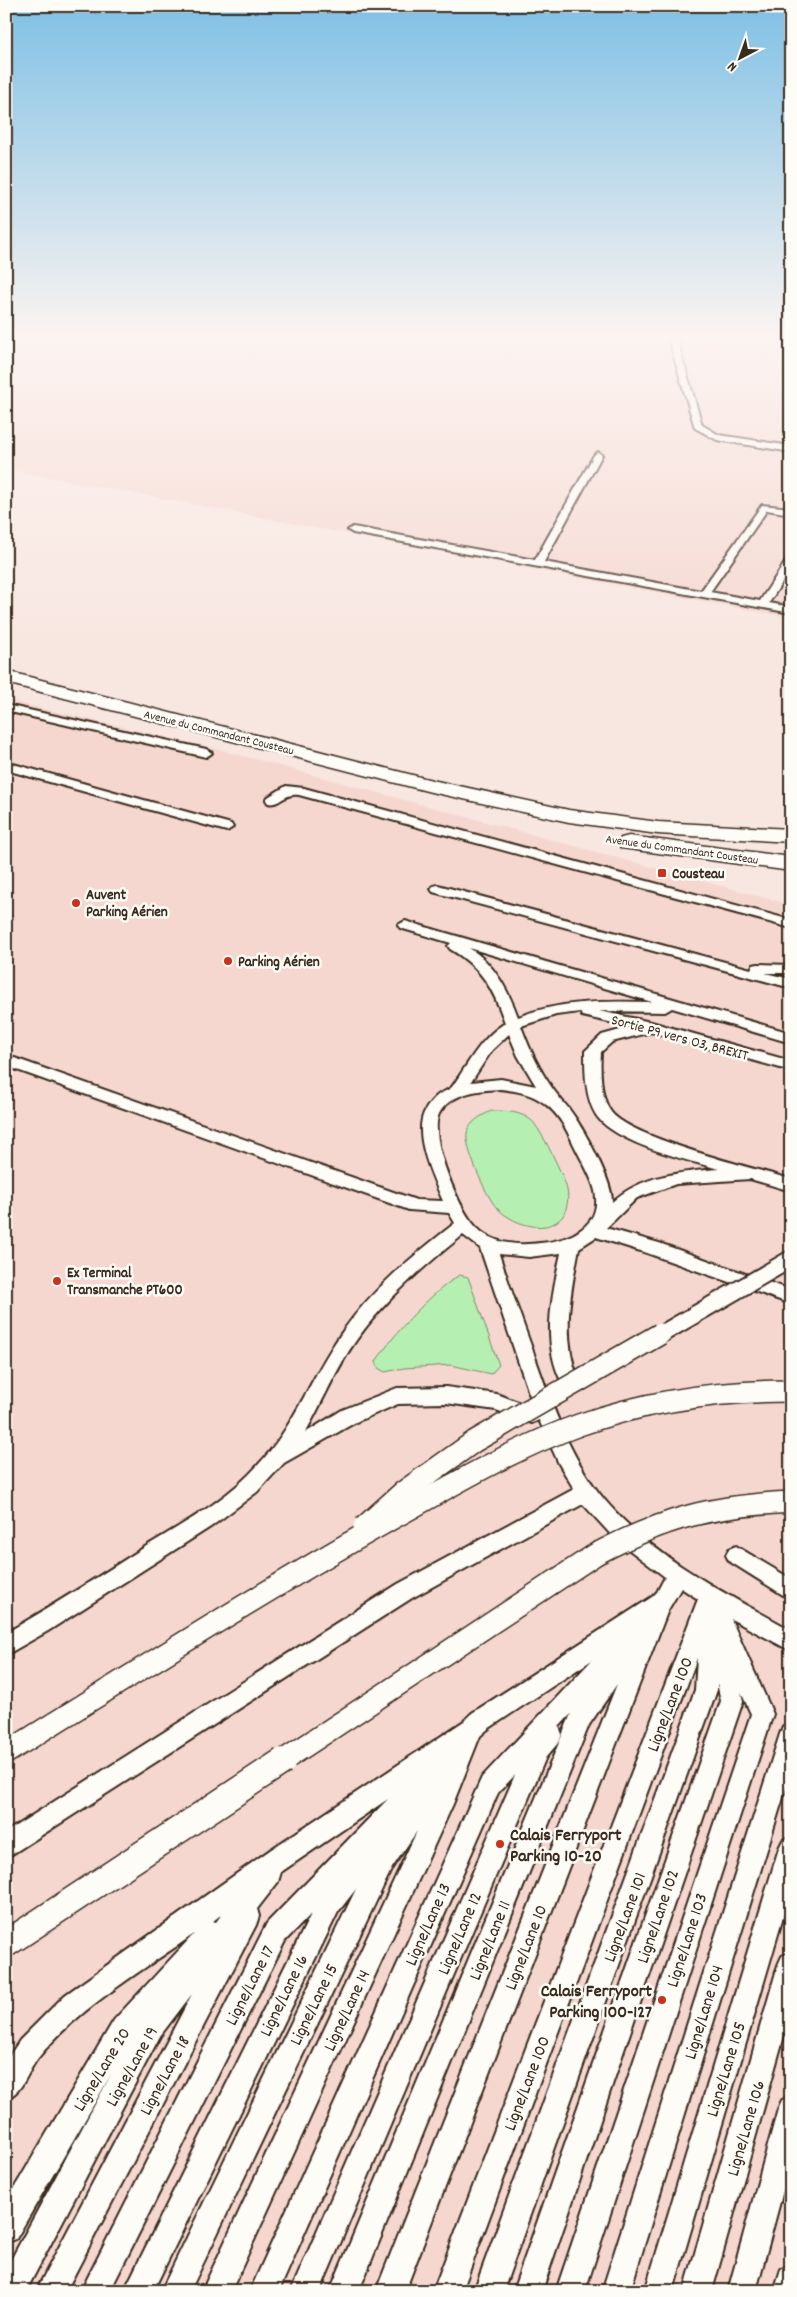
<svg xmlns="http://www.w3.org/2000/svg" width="797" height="2297" font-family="Dekko,sans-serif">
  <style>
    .built { fill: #f5d7d0 }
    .green { fill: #b6efb2; stroke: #788c68 }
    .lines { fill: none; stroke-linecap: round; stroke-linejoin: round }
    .service-casing { stroke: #3b2a1e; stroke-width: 4 }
    .tertiary-casing { stroke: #3b2a1e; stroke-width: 3 }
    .service { fill: #fdfcf7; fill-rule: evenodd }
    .tertiary { fill: #fdfcf7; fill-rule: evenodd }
    .service-bridge-far2-casing { stroke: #3b2a1e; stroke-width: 20; stroke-linecap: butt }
    .service-bridge-far1-casing { stroke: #3b2a1e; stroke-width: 24; stroke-linecap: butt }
    .service-bridge-casing { stroke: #3b2a1e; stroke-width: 29; stroke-linecap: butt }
    .service-bridge-far2 { stroke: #fdfcf7; stroke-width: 16 }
    .service-bridge-far1 { stroke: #fdfcf7; stroke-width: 21 }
    .service-bridge { stroke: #fdfcf7; stroke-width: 26 }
    .poi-dot { fill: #c8321e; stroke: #fdfcf7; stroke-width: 2 }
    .labels { text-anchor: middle; stroke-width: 5; stroke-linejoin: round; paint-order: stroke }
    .far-street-label { font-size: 12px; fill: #3b2a1e; stroke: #fdfcf7 }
    .poi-label { font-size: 15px; font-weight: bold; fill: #3b2a1e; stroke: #fdfcf7; text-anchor: start }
    .street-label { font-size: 15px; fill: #3b2a1e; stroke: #fdfcf7 }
    .near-street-label { font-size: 18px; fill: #3b2a1e; stroke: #fdfcf7 }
    .near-poi-label { font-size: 18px; font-weight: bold; fill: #3b2a1e; stroke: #fdfcf7; text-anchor: start }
  </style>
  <rect width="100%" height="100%" fill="#f8e6e0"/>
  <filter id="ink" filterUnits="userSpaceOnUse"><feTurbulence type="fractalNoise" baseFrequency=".02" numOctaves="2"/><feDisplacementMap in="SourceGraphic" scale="10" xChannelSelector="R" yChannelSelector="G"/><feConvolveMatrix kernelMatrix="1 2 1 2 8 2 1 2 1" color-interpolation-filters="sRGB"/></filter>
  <g filter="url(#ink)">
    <!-- built -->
    <g class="built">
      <path d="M6,340h785v278l-785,-149z"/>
      <path d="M6,700l215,50 570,155v1386h-785z"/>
    </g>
    <!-- green -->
    <g class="green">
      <path d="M491,1111c15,0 28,0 40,9 9,7 34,58 36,70 2,8 0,19 -4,26 -17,21 -53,7 -67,-9 -10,-11 -32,-61 -29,-74 3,-12 14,-17 24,-22z"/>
      <path d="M459,1275l9,2 31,88 -8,9 -40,-9 -47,3 -19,4 -7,-4 -2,-7c23,-33 50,-63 83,-86z"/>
    </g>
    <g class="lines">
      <!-- service casing -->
      <g class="service-casing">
        <g id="service">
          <path d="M669,340h8l25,85 17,10 72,11v6l-74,-12 -22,-12z"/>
          <path d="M598,452l4,3 -58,107 157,29 61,-86 29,3v6l-24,-4 -57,82 50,9 28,-43 3,-1v11l-22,35 22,4v6l-438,-80 -5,-3 5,-3 182,33 59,-105z"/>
          <path d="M6,705l200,44 6,4 -6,4 -200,-46z"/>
          <path d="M6,762l225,62 2,3 -6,4 -4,-1 -217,-60z"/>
          <path d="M286,786l18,2 487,132v8l-492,-133c-16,-2 -19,11 -31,8l-2,-3 2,-3z"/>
          <path d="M438,885l313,84 2,-4 5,-1 33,1v8h-26l26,6v9l-358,-96 -2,-3 2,-3z"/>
          <path d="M405,921l386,112v10l-119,-35 -7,4 -66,-1 52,11 140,39v10l-140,-39 -39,10 -11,10c-1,18 -1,45 10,60 19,26 145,57 180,67v12l-41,-12 -74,5 -39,14 -31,30 53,15 132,47v14l-144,-51 -51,-16 -17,11c-8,43 -18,87 -1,130l-2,5 -7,3 -7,-3c-21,-41 -10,-87 -1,-130l-32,4 -30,-3c11,33 23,67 35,100 19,54 37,109 76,152 49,55 117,88 181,124v21l-60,-32 42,95 -188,577h-29l195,-577 -10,-22 2,9 -201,590h-29l208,-590 -4,-18v7l-214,601h-29l221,-601 2,-32 -235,633h-29l265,-692 -17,-11 -13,22 -263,681h-29l241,-607 -28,41 -230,566h-29l241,-577 -12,13 3,7 -3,8 -13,15 -226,534h-29l224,-516 -17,18 -219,498h-29l232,-514 110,-117 -104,69 -8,7 -27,68 -222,487h-29l215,-460 -25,37 -202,423h-29l195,-402 -18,23 -185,379h-29l187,-377 -26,27 -175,350h-29l186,-368 121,-124 -107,73 -3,10 -21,27 2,7 -3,9 -190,366h-30l156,-297 -32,42 -134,255h-20v-22l106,-196 -96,166 -10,4v-41l108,-182 80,-86c-53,38 -115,73 -156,124 -11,14 -15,34 -32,41v-38l14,-21 45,-45 205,-145 194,-129 8,-8 180,-116 5,-5 8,-15 -50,-38 -32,-35 -171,94 -406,260v-26l392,-248 176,-95 -15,-25 -20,-44 -7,3 -36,-13 -50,-7 -48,1 -42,18 -72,41 -27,29 -45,34 -164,105 -42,24v-22c48,-28 95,-58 142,-88 38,-23 80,-46 110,-80 37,-39 54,-91 85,-134 30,-43 71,-76 112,-108l-6,-10 -40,-3 -403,-144v-11l410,145 27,1c-10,-23 -32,-69 -17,-92 3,-5 8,-11 12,-14 6,-4 13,-5 16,-11 16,-23 27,-46 51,-61 -12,-35 -23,-55 -55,-74l-2,-3 3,-3 -51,-15 -2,-3zM469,948l183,54c-45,-1 -91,-2 -134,15 -10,-27 -24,-54 -49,-69zM580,1012l2,4 49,11 -29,8 -17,16c0,21 0,46 11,64 18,28 91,45 123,54 -38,3 -78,6 -107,33 1,-21 -30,-76 -43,-93 -3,-4 -7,-8 -10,-12 -17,-21 -29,-46 -38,-71l35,-11zM509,1034l9,22 18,30 -35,-7 -30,3 21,-32zM501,1089c16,2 30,4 43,14 17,12 25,32 34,50 6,12 14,25 17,38 8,35 -26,50 -55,52 -14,2 -35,2 -48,-5 -8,-3 -16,-10 -21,-17 -14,-18 -44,-87 -31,-109 13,-20 40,-22 61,-23zM463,1235l17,13 54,160 -37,-14 -51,-7 -49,1 -55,22 -37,23c18,-31 31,-65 52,-94 29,-40 67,-73 106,-104zM222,1914l-6,8 -3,-1z"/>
          <path d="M736,1546l55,33v21l-62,-39 -3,-6 3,-6z"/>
          <path d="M791,1723v49l-161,519h-28l178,-557 3,-8z"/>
          <path d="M791,1836v54l-118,401h-28l134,-443 4,-8z"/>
          <path d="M791,1952v59l-79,280h-28l94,-326 4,-9z"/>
          <path d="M791,2096v65l-35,130h-28l50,-182 4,-9z"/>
          <path d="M791,2265v26h-17l7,-22z"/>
        </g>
      </g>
      <!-- tertiary casing -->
      <g class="tertiary-casing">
        <g id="tertiary">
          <path d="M6,671l426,109 137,30 89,12 133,7v13l-133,-8 -89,-12 -138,-30 -425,-109z"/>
          <path d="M629,836l162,21v14l-170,-23 -3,-5 3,-5z"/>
        </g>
      </g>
      <!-- service -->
      <use href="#service" class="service"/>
      <!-- tertiary -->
      <use href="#tertiary" class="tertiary"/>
      <!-- service-bridge-far2 casing -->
      <g class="service-bridge-far2-casing">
        <path id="service-bridge-far2" d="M658,1336l133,-77"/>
      </g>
      <!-- service-bridge-far1 casing -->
      <g class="service-bridge-far1-casing">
        <g id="service-bridge-far1">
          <path d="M364,1527l39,-35 72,-51 185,-107"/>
          <path d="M6,1753c126,-78 251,-158 380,-231 63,-35 126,-73 193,-97 68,-24 140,-34 212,-34"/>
          <path d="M281,1762l315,-208c71,-37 116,-48 195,-52"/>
        </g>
      </g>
      <!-- service-bridge casing -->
      <g class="service-bridge-casing">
        <path id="service-bridge" d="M6,1944l277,-183"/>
      </g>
      <!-- service-bridge-far2 -->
      <use href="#service-bridge-far2" class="service-bridge-far2"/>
      <!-- service-bridge-far1 -->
      <use href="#service-bridge-far1" class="service-bridge-far1"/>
      <!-- service-bridge -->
      <use href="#service-bridge" class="service-bridge"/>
    </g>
  </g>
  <!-- sky -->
  <linearGradient id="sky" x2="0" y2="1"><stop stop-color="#7fc0e5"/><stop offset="0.51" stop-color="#fcf4f1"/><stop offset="1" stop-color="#fcf4f1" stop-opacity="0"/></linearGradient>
  <rect width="797" height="662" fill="url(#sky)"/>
  <!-- markers -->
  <g class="poi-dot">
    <rect x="657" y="868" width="10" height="10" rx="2.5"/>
    <circle cx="76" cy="903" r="5"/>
    <circle cx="228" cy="961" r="5"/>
    <circle cx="57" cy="1281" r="5"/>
    <circle cx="500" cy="1844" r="5"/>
    <circle cx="662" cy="2000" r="5"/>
  </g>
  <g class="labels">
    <!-- far-street labels -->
    <g class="far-street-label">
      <text transform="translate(219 732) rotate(14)" y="4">Avenue du Commandant Cousteau</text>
      <text transform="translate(682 849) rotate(8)" y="4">Avenue du Commandant Cousteau</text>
    </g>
    <!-- poi labels -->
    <g class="poi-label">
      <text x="672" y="878">Cousteau</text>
      <text x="86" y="899">Auvent<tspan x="86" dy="17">Parking Aérien</tspan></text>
      <text x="238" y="966">Parking Aérien</text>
      <text x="67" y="1277">Ex Terminal<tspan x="67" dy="17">Transmanche PT600</tspan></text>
    </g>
    <!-- street labels -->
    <g class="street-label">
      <text transform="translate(680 1037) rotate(15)" y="5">Sortie P9 vers O3, BREXIT</text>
    </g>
    <!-- near-street labels -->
    <g class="near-street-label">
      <text transform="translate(669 1704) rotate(-69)" y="6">Ligne/Lane 100</text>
      <text transform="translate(657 1916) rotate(-71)" y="6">Ligne/Lane 102</text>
      <text transform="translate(624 1917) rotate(-70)" y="6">Ligne/Lane 101</text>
      <text transform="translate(427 1924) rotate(-66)" y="6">Ligne/Lane 13</text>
      <text transform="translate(459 1933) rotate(-67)" y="6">Ligne/Lane 12</text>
      <text transform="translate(489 1940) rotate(-68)" y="6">Ligne/Lane 11</text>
      <text transform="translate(686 1940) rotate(-72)" y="6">Ligne/Lane 103</text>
      <text transform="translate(525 1947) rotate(-69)" y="6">Ligne/Lane 10</text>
      <text transform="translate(249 1985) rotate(-63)" y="6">Ligne/Lane 17</text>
      <text transform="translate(283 1995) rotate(-64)" y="6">Ligne/Lane 16</text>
      <text transform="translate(313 2004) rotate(-64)" y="6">Ligne/Lane 15</text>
      <text transform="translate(346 2010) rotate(-65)" y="6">Ligne/Lane 14</text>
      <text transform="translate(703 2012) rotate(-73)" y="6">Ligne/Lane 104</text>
      <text transform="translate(131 2066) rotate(-61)" y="6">Ligne/Lane 19</text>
      <text transform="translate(101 2069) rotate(-59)" y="6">Ligne/Lane 20</text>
      <text transform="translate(725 2069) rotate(-73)" y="6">Ligne/Lane 105</text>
      <text transform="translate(164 2075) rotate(-62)" y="6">Ligne/Lane 18</text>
      <text transform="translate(526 2083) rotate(-69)" y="6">Ligne/Lane 100</text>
      <text transform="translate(745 2128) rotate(-74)" y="6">Ligne/Lane 106</text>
    </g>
    <!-- near-poi labels -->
    <g class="near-poi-label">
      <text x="510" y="1840">Calais Ferryport<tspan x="510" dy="21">Parking 10-20</tspan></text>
      <text x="652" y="1996" text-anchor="end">Calais Ferryport<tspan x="652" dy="21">Parking 100-127</tspan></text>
    </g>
  </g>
  <!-- margin -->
  <rect width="797" height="2297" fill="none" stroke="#fdfcf7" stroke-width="25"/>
  <rect x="12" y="12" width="772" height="2272" fill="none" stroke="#3b2a1e" stroke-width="2" filter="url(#ink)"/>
  <!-- north arrow -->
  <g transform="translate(740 58) rotate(221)" stroke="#fdfcf7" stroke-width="4" paint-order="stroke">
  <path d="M0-4L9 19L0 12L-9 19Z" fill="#3b2a1e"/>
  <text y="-8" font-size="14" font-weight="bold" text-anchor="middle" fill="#3b2a1e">N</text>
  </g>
</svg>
